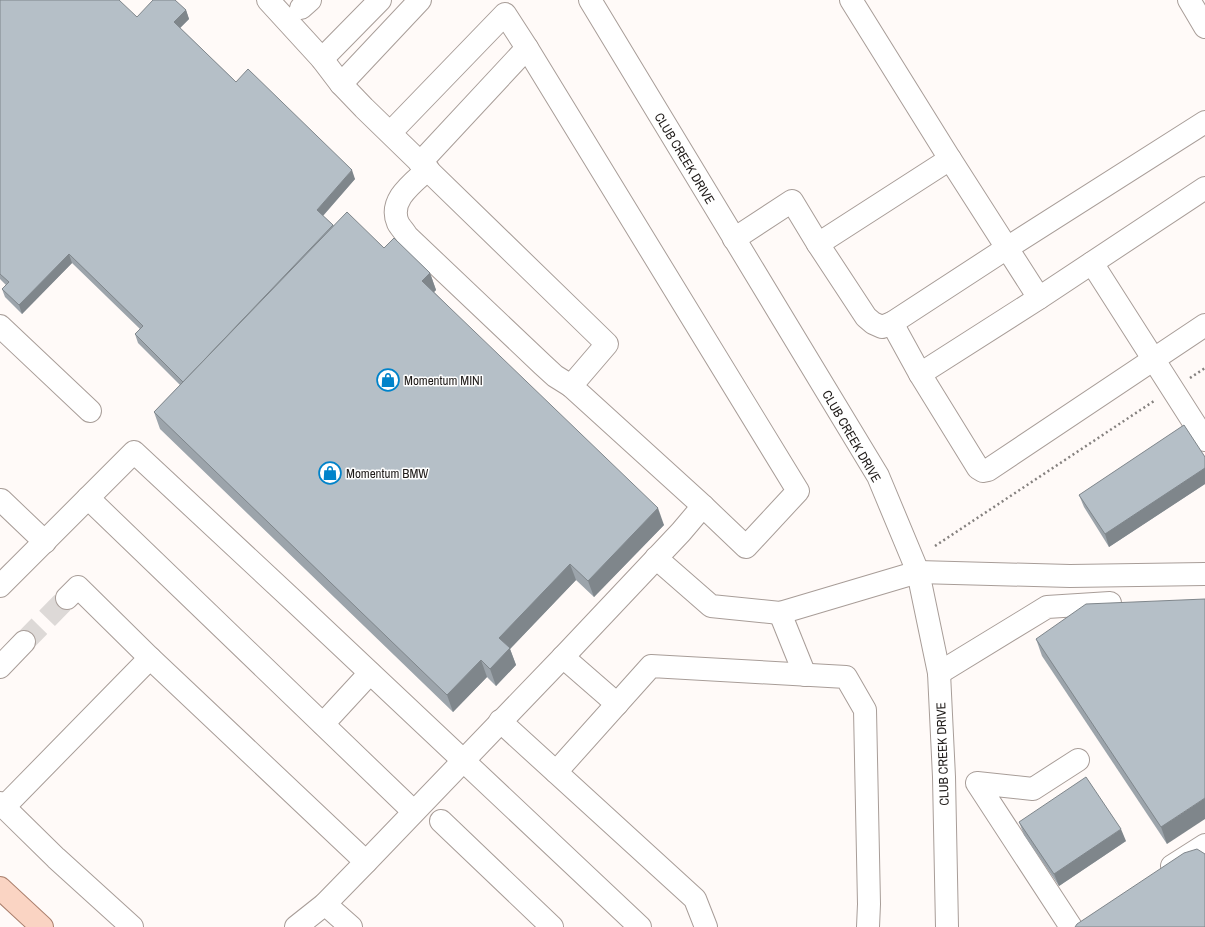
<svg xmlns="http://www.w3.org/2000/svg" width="1205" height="927" font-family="'Archivo Narrow',sans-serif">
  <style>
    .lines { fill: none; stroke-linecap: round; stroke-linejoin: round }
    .minor-tunnel { stroke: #ddd9d7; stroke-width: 22; stroke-dasharray: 22 11; stroke-linecap: butt }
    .minor-casing { stroke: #a89d98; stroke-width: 24 }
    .major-casing { stroke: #ab806e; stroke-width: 24 }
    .path { stroke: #85817f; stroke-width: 2.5; stroke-dasharray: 2 3; stroke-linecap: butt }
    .minor { stroke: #fff; stroke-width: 22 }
    .major { stroke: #fad4c3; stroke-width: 22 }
    .wall { fill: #9ca4ab }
    .shaded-wall { fill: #7f868b }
    .building { fill: #b5bfc7; stroke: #7f868b }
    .labels { text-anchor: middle; stroke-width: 3; stroke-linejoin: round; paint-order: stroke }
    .street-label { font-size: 13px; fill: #1f1b19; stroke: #fff }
    .poi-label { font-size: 13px; fill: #1f1b19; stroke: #fff; text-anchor: start }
  </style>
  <rect width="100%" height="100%" fill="#fffaf8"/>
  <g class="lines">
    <!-- minor-tunnel -->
    <path class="minor-tunnel" d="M24,642l43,-44"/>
    <!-- minor casing -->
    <g class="minor-casing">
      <g id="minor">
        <path d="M268,0l54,59 19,25 23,24 243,236 -36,42 132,120 43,41 52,-56 -271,-443 -22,-34 -115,119"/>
        <path d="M590,0l288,476 40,96 21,101 5,104 3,150"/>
        <path d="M1189,0l16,27"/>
        <path d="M301,8l9,-8"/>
        <path d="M322,59l58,-59"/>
        <path d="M341,84l79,-84"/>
        <path d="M950,159l89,139"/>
        <path d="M420,163l107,-115"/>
        <path d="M428,169c-15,14 -40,31 -30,54 2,4 7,9 9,13l136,129 12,11 16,10"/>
        <path d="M1205,188l-166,110 -119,76 58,94 5,3 5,-1 217,-145"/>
        <path d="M734,239l58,-38 26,43 48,73 7,6 9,4 10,-4 28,51"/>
        <path d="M818,244l132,-85 -99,-159"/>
        <path d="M1092,263l113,177"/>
        <path d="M892,323l115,-75 198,-126"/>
        <path d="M0,326l90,85"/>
        <path d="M88,498l325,313"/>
        <path d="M1,500l44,42"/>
        <path d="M656,558l55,48 69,7 138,-41 152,4 135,-2"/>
        <path d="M0,586l134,-134 162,151 344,324"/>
        <path d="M67,598l11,-11 72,71"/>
        <path d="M780,613l25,62"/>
        <path d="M563,657l54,47"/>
        <path d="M0,667l24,-25"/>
        <path d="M939,673l108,-66 63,-4"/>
        <path d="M500,721l195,178 11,28"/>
        <path d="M323,724l47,-51"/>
        <path d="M556,772l95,-106 195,11 19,33 4,194 -1,23"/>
        <path d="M0,803l56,55 76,69"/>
        <path d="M4,807l146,-149 216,204"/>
        <path d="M441,821l111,106"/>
        <path d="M1172,866l33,-21"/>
        <path d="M325,904l26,23"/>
        <path d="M296,927l29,-23 41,-42 197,-205 118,-125 22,-26"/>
        <path d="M1071,927l-94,-144 56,6 45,-29"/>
      </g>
    </g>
    <!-- major casing -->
    <g class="major-casing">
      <path id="major" d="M0,888l42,39"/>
    </g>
    <!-- path -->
    <g class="path">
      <path d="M1190,378l15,-10"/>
      <path d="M935,546l219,-145"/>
    </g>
    <!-- minor -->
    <use href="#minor" class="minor"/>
    <!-- major -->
    <use href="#major" class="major"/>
  </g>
  <!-- wall -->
  <g class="wall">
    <path d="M0,0l137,17 49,-7 3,9 -9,9 56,54 119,97 -32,37 10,9 51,23 46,25 6,17 -2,2 230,233 -70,72 -18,-17 -66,69 6,16 -20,21 -9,-9 -34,35 -293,-283 -6,-17 26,-27 -42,-42 -3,-9 5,-5 -68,-66 -50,51 -17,-17 -3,-8 4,-4 -6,-6z"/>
    <path d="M1205,457v27l-96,63 -25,-40 -5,-12z"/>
    <path d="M1205,599l-38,245 -125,-188 -6,-17z"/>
    <path d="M1019,822l107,19 -67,45 -35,-51z"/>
  </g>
  <!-- shaded-wall -->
  <g class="shaded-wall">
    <path d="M186,10l3,9 -12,12 -3,-9z"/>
    <path d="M352,170l3,9 -35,40 -3,-9z"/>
    <path d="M69,254l3,9 -50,51 -3,-9z"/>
    <path d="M430,273l6,17 -8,8 -6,-17z"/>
    <path d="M1205,468v16l-96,63 -4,-13z"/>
    <path d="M658,508l6,17 -70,72 -6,-16z"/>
    <path d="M570,564l6,16 -66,69 6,16 -20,21 -6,-17 9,-31z"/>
    <path d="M481,660l6,17 -34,35 -6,-17z"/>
    <path d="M1205,798v21l-38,25 -6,-17z"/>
    <path d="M1121,829l5,12 -67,45 -5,-12z"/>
  </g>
  <!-- building -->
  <g class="building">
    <path d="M0,0h119l18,17 16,-17h22l11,10 -12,12 62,60 12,-13 104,101 -35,40 16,15 -150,157 -48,-48 8,-8 -74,-72 -50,51 -17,-16 7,-7 -9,-8z"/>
    <path d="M347,212l37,36 10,-10 36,35 -8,8 236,227 -70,73 -18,-17 -71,74 11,10 -20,21 -9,-9 -34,35 -293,-283z"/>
    <path d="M1184,425l21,32v11l-100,66 -26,-39z"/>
    <path d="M1205,599v199l-44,29 -125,-188 50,-35z"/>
    <path d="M1086,777l35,52 -67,45 -35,-52z"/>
    <path d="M1197,849l8,5v73h-130l2,-3 107,-71z"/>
  </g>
  <!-- icons -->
  <defs>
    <g id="shop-ring" transform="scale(1.15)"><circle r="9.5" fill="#fff" stroke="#0083ca" stroke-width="1.5"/><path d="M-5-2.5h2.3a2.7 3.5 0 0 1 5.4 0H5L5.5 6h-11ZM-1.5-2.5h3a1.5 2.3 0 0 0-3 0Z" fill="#0083ca"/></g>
  </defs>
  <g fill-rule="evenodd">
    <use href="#shop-ring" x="388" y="380"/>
    <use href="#shop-ring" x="330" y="473"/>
  </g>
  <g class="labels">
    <!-- street labels -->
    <g class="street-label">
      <text transform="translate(685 158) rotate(59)" y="5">CLUB CREEK DRIVE</text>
      <text transform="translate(852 436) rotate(60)" y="5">CLUB CREEK DRIVE</text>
      <text transform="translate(942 754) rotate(-92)" y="5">CLUB CREEK DRIVE</text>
    </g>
    <!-- poi labels -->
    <g class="poi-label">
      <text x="404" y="385">Momentum MINI</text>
      <text x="346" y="478">Momentum BMW</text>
    </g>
  </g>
</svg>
